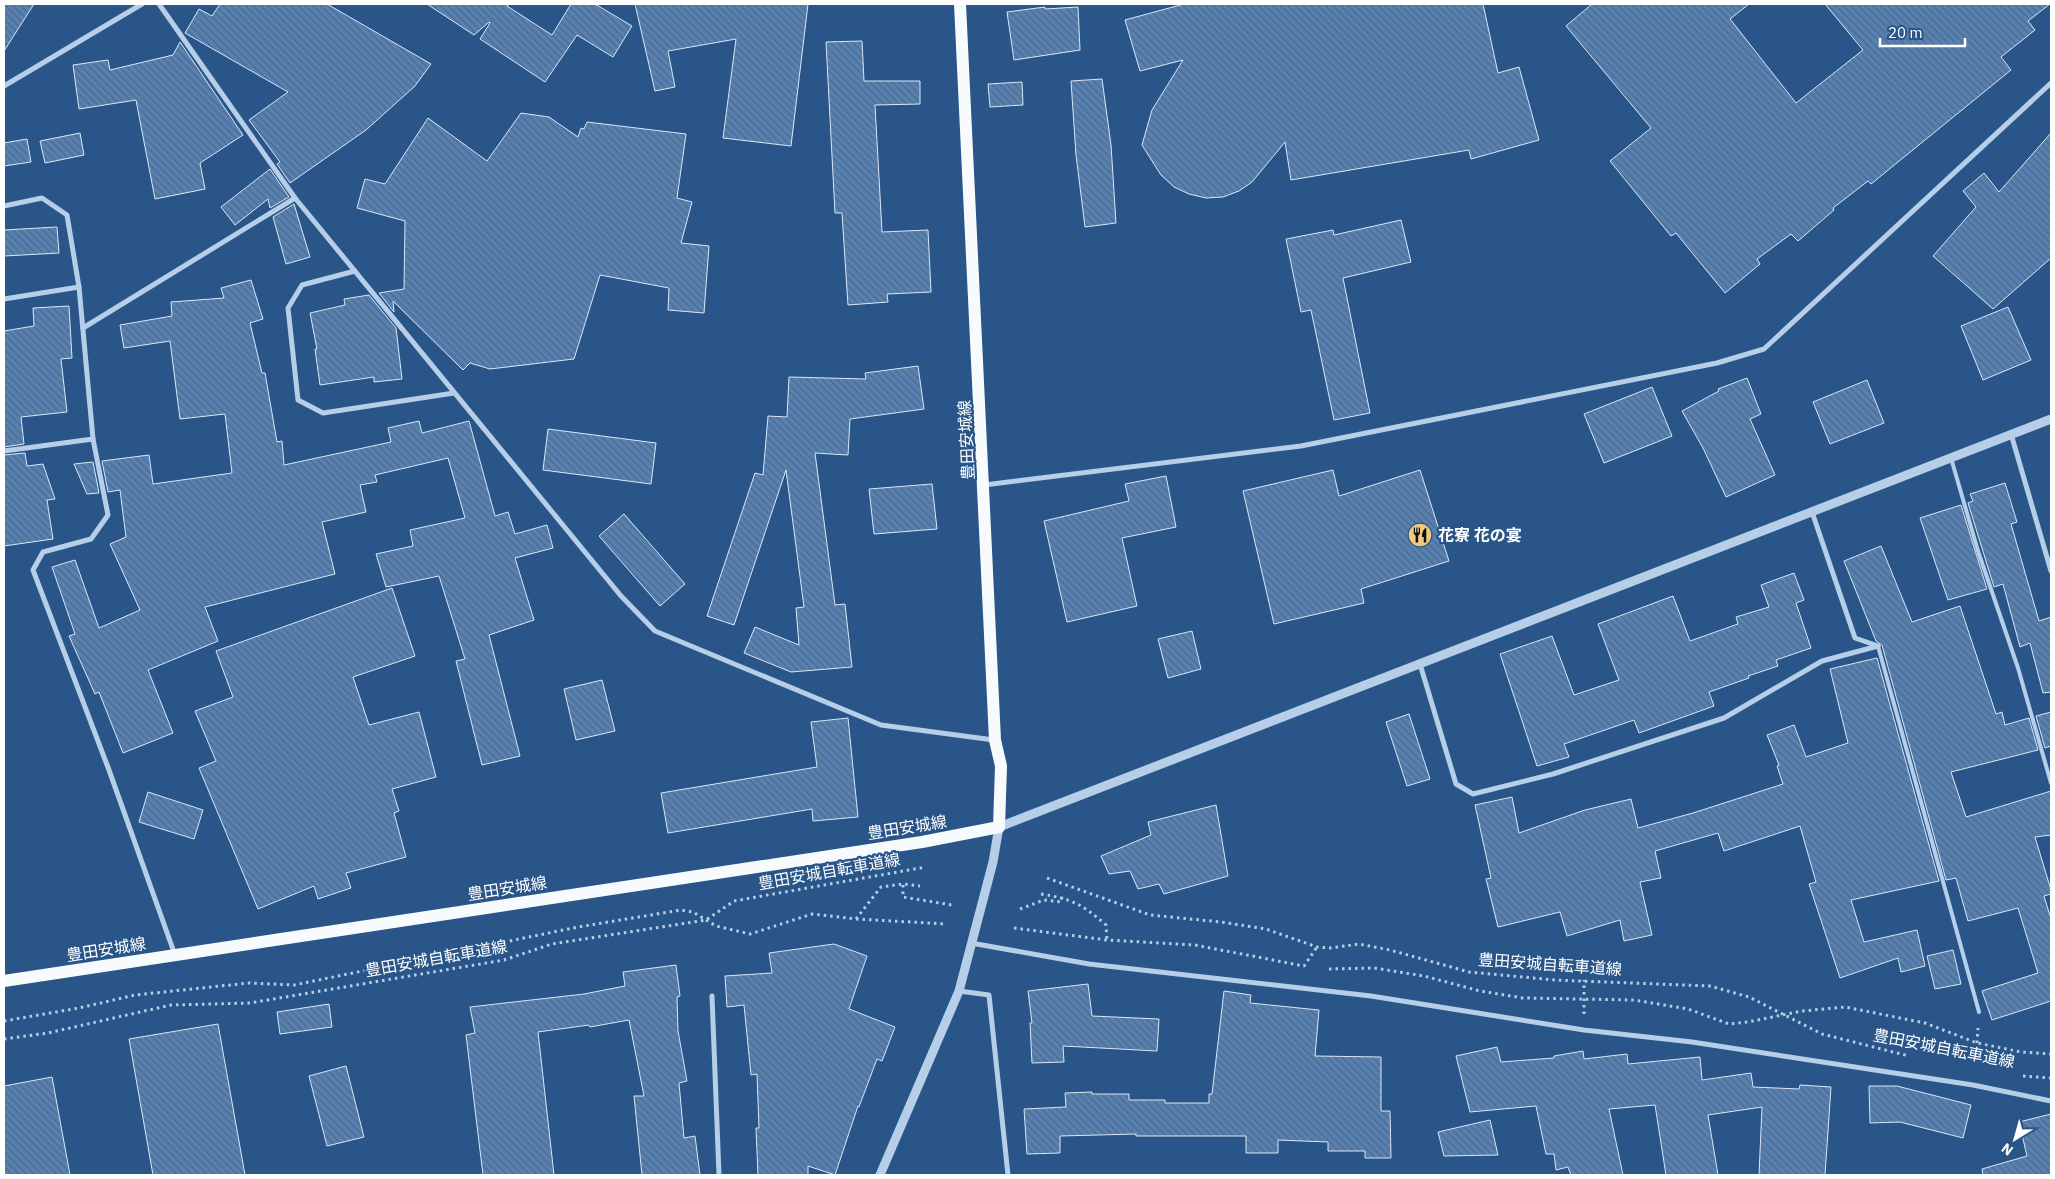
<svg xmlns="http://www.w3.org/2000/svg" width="2055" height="1179" font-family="'IBM Plex Sans','Noto Sans JP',sans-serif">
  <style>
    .building { fill: url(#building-back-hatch); stroke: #dae8f7 }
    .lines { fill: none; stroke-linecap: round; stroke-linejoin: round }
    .path { stroke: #b6cee8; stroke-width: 3; stroke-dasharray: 2.5 4; stroke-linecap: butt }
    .service { stroke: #b6cee8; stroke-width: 4 }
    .minor { stroke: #b6cee8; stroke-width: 5 }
    .tertiary { stroke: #b6cee8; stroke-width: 9 }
    .primary { stroke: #f8fbfe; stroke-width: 12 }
    .labels { text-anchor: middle; stroke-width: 4.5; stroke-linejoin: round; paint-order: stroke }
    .street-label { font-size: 16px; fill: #fff; stroke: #295588 }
    .poi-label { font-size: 16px; font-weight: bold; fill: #fff; stroke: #295588; text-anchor: start }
  </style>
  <defs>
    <pattern id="building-back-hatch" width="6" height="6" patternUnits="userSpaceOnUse" patternTransform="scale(1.25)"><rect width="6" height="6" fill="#5681b2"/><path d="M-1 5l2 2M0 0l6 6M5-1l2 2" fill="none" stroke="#526984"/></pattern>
  </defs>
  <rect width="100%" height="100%" fill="#295588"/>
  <!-- building -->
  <g class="building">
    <path d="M4,4h30l-30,47z"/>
    <path d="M220,4h107l104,60 -16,22 -49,44 -76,53 -13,-19 3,-2 -31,-42 39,-28 -103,-59 14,-24 13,7z"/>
    <path d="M427,4h82l-2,2 45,29 19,-31h24l37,22 -19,31 -36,-22 -32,47 -65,-43 10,-16 -1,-1 -15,13z"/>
    <path d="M635,4h173l-17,142 -68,-8 13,-99 -68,12 7,36 -20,4z"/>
    <path d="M1184,4h299l15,69 21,-6 20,73 -68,19 -2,-9 -178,30 -6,-38 -33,40 -13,9 -16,6 -17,1 -17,-4 -15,-7 -13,-12 -19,-30 10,-35 31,-50 -43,11 -15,-51z"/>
    <path d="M1592,4h157l-19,15 66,84 67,-53 -38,-46h225l-22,17 7,9 -34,27 10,13 -140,114 -3,-3 -35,27 1,2 -36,31 -7,-7 -34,25 3,5 -35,29 -49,-60 -5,3 -61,-75 41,-33 -85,-102z"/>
    <path d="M1045,7v2l33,-2 2,43 -66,10 -7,-48z"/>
    <path d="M862,41l2,40h56v23l-45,1 7,127 46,-2 3,62 -44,2 1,8 -40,3 -6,-92h-7l-9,-171z"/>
    <path d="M180,42l63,93 -43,28 5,26 -50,10 -19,-99 -57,9 -6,-44 35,-5 2,10 63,-15z"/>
    <path d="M1102,79l9,66 5,78 -31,4 -9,-72 -5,-74z"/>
    <path d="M1022,82l1,23 -33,2 -2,-23z"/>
    <path d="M521,113l28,4 29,20 3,-9 3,1 3,-7 99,12 -9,64 15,4 -11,41 28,3 -5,67 -36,-3 1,-22 -69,-13 -26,84 -84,10 -20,-6 -7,7 -70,-69 1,11 -15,-19 25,-4 1,-68 -48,-13 8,-29 20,5 43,-66 59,43z"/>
    <path d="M80,133l4,22 -39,8 -5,-22z"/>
    <path d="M2051,133v125l-58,51 -60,-53 43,-49 -13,-16 21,-18 15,19z"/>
    <path d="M27,139l4,23 -27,4v-23z"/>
    <path d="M270,169l19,28 -19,11 -2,-9 -33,26 -14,-18z"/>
    <path d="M294,204l16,53 -24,7 -13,-47z"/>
    <path d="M1401,220l10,42 -68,16 27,135 -36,7 -23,-110 -10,2 -15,-73 47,-9 1,5z"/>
    <path d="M57,227l2,26 -55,3v-26z"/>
    <path d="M251,280l12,39 -13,4 12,50h3l12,69 5,-1 2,24 107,-23 -3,-14 31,-7 3,12 47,-12 26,95 13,-4 7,22 32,-9 6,23 -38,10 19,62 -45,15 31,121 -38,9 -26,-104 9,-2 -26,-83 -53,11 -10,-33 37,-8 -3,-16 55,-12 -17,-60 -73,17 2,7 -17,3 6,27 -44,10 13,52 -130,33 13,34 -70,29 25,63 -50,20 -24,-61 -4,2 -26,-58 6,-2 -23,-67 23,-7 24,68 41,-18 -30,-66 16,-7 -6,-47 -12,2 -6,-31 47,-6 4,29 79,-11 -7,-59 -45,5 -10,-78 -46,7 -4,-23 52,-9 -1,-14 53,-4 -3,-10z"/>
    <path d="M369,295l27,33 6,51 -28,3v-5l-54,8 -5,-36h2l-7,-36 35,-8 -1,-6z"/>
    <path d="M69,306l3,52 -11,1 6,53 -46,5 3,27 -20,3v-116l30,-5 -1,-18z"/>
    <path d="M2008,307l23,53 -48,20 -22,-54z"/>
    <path d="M918,366l6,43 -74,10 -2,36 -33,-2 20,152 10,-1 7,63 -61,5 -47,-19 11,-26 44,18 -3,-37 8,-1 -18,-137 -52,155 -27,-9 48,-143 8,2 5,-59 19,1 2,-40 77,2 -1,-6z"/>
    <path d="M1747,378l14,36 -11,5 25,56 -49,22 -23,-49 -21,-37 37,-20 -1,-2z"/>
    <path d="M1867,380l17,43 -54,21 -17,-42z"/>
    <path d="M1652,387l20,49 -68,27 -20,-49z"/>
    <path d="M548,429l108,14 -5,41 -108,-14z"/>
    <path d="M25,453l2,13 16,-2 12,35 -8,1 6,39 -49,7v-91z"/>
    <path d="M93,462l6,31 -12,1 -13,-30z"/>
    <path d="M1333,470l6,26 81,-26 29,91 -88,28 3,14 -90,21 -31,-133z"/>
    <path d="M1166,476l10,51 -54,11 15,68 -70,16 -23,-101 85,-20 -4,-17z"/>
    <path d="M2005,483l12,39 -6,2 28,97 12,-4v75l-8,1 -13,-50 -10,4 -17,-63 -9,3 -26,-84 5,-2 -3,-7z"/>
    <path d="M932,484l5,45 -63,5 -5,-45z"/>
    <path d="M1961,505l26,84 -39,11 -28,-82z"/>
    <path d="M624,514l61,70 -25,22 -61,-70z"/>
    <path d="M1881,546l31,76 48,-16 36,108 6,-2 3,13 24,-7 9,32 -87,22 15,45 85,-26v44l-16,2 16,53v4l-7,2 7,23v82l-59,19 -10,-29 56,-18 -20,-65 -50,13 -12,-43 -10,2 -64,-235 -6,-4 -32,-80z"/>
    <path d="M1794,573l10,27 -8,3 15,45 -35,12 2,6 -30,10 1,2 -40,14 5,14 -75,27 -5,-13 -70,24 5,13 -32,9 -37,-112 52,-18 22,59 45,-15 -21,-56 75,-28 17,45 48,-17 -2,-7 33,-10 -8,-22z"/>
    <path d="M392,588l23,68 -62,21 16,48 50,-13 17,65 -44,12 7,22 -5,2 12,44 -60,16 5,15 -33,11 -4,-13 -56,23 -59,-141 17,-7 -21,-50 38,-14 -17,-46z"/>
    <path d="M1192,631l9,38 -33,9 -10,-39z"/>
    <path d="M1877,658l62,223 -88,19 13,42 53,-12 8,36 -24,6 -3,-14 -58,20 -31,-94 7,-2 -16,-56 -76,25 -6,-18 -63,18 6,27 -21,4 12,53 -28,6 -4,-21 -53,16 -7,-24 -62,15 -12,-48 5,-1 -16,-73 37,-8 7,36 66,-23 46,-11 7,29 55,-15 90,-29 -6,-18 2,-1 -12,-30 27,-10 12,32 42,-14 -18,-74z"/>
    <path d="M602,680l13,51 -39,9 -12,-51z"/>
    <path d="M2051,712v34l-6,2 -9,-32z"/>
    <path d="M1409,714l21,65 -23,7 -21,-64z"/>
    <path d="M848,718l10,99 -45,4 -1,-12 -144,24 -7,-40 156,-26 -6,-45z"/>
    <path d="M148,792l55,18 -9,29 -55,-17z"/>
    <path d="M1216,805l12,71 -64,18 -5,-10 -21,5 -8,-18 -21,3 -8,-18 50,-21 -3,-13z"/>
    <path d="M834,944l33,12 -18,53 46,18 -13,34 -5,-2 -18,48 -1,-1 -23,69 -27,-9v9h-50l-2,-47h3l-2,-54 -6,1 -7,-70 -17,2 -2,-31 47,-3 -3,-20z"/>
    <path d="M1953,950l8,34 -26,5 -8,-33z"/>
    <path d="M676,965l4,31 -3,1 1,34 9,50 -8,2 5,55 11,-2 5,39h-58l-8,-79h10l-15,-76 -39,7 -1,-2 -51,7 16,143h-71l-17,-140 9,-2 -5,-26 114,-13 41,-8 -2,-14z"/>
    <path d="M1088,984l4,32 67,3 -2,32 -94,-5 1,16 -32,1 -2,-40h2l-4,-32z"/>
    <path d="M1224,991l27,4 -1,8 69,7 -4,46 66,1v54h9l1,47h-26v-7h-37v-9l-50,-2v13h-32v-17h-110v-2l-76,2v17l-33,1 -3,-45 42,-2 -1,-14 27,-1v2h37v6h36v3h44v-9h3z"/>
    <path d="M329,1004l3,23 -52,7 -3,-22z"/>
    <path d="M218,1024l27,151h-92l-24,-136z"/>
    <path d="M1497,1047l4,15 53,-4v-2l29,-5 1,8 43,-5 1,10 72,-7 2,23 49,-7 2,14 46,2 1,-4 31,2 -6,88h-66l3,-68 -54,8 10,60h-52l-11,-70 -46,4 14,66h-52l-3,-8 -12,3 -2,-16h-8l-10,-48 -66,6 -14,-56z"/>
    <path d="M346,1066l18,71 -37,9 -18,-70z"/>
    <path d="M52,1077l18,98h-66v-89z"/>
    <path d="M1869,1086h28l74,19 -8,33 -63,-16 -30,1z"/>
    <path d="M2051,1114v61h-68l-1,-6 45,-13 -8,-34z"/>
    <path d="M1490,1120l8,35 -54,1 -6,-24z"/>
  </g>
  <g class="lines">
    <!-- path -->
    <g class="path">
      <path d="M1047,878l103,37 71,7 45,7 51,18 13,1 29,-4 31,6 79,22 86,8 155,6 39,11 73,37 87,22"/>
      <path d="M903,885v12l49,8"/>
      <path d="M1041,894c31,5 41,10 65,31l1,15"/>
      <path d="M1020,909l24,-9 17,2 1,-5"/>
      <path d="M856,919l25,-32 22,-3 17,2"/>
      <path d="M1014,928l93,12 88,5 109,21 13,-19"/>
      <path d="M1329,969l45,-1 50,8 56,15 43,7 111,2 54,9 41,15 19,-2 54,-11 43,-4 80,16 52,20 44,9 30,2"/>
      <path d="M1584,1014v-34"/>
      <path d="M4,1021l75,-13 56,-13 114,-12 45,2 284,-58 103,-17 12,2 23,14 34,8 62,-20 44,5 91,5"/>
      <path d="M4,1039l44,-6 123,-28 79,-2 254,-43 48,-16 154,-24 28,-19 192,-34"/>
      <path d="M1977,1043l1,-15"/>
      <path d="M2023,1076l28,2"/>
    </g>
    <!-- service -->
    <g class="service">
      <path d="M1951,458l27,93 40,117 33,115"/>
      <path d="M1878,646l101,366"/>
    </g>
    <!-- minor -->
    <g class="minor">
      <path d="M159,4l136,194 326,398 34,35 226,94 113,15"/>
      <path d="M4,86l138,-82"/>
      <path d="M4,206l38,-8 25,17 12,72"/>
      <path d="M355,271l-53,14 -14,23 10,92 25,13 131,-20"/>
      <path d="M4,299l75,-12 14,152 -89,12"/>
      <path d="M83,328l212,-130"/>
      <path d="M2011,434l40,137"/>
      <path d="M93,439l15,76 -17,24 -48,13 -10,18 76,200 66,185"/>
      <path d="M984,485l317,-39 416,-83 47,-14 287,-266"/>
      <path d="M1812,512l43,126 23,8"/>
      <path d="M1420,664l36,120 17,10 80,-20 171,-56 98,-57 56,-15"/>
      <path d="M971,943l118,21 282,32 213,34 108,12 281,43 78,16"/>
      <path d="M959,991l30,4 19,180"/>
      <path d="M712,996l7,179"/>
    </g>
    <!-- tertiary -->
    <path class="tertiary" d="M880,1175l79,-184 34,-129 6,-35 1052,-408"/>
    <!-- primary -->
    <path class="primary" d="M4,981l918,-139 77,-15 2,-61 -6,-26 -35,-736"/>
  </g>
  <!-- icons -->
  <defs>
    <g id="restaurant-disc" transform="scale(1.25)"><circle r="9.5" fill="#f0cb7d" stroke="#295588"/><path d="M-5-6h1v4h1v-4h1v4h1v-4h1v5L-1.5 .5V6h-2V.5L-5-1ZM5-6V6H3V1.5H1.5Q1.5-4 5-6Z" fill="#111"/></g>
  </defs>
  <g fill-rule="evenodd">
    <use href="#restaurant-disc" x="1420" y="535"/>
  </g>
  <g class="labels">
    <!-- street labels -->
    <g class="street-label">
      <text transform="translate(966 440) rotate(-93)" y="6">豊田安城線</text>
      <text transform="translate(907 827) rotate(-9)" y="6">豊田安城線</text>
      <text transform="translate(829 871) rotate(-10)" y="6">豊田安城自転車道線</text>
      <text transform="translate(507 888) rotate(-9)" y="6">豊田安城線</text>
      <text transform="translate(106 949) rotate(-9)" y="6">豊田安城線</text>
      <text transform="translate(436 958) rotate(-10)" y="6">豊田安城自転車道線</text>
      <text transform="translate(1550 964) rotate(4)" y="6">豊田安城自転車道線</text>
      <text transform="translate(1944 1048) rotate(11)" y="6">豊田安城自転車道線</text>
    </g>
    <!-- poi labels -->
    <g class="poi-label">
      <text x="1438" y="541">花寮 花の宴</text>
    </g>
  </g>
  <!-- border -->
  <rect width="2055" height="1179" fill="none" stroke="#ffffff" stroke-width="10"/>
  <!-- north arrow -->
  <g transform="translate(2015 1139) rotate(217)" stroke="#295588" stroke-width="4" paint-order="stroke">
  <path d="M0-4L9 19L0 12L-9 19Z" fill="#ffffff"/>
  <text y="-8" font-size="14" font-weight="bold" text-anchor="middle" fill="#ffffff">N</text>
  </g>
  <!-- scale -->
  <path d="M1880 38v8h85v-8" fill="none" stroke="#ffffff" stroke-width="2.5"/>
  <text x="1888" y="38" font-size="15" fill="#ffffff" stroke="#295588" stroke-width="4" paint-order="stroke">20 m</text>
</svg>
